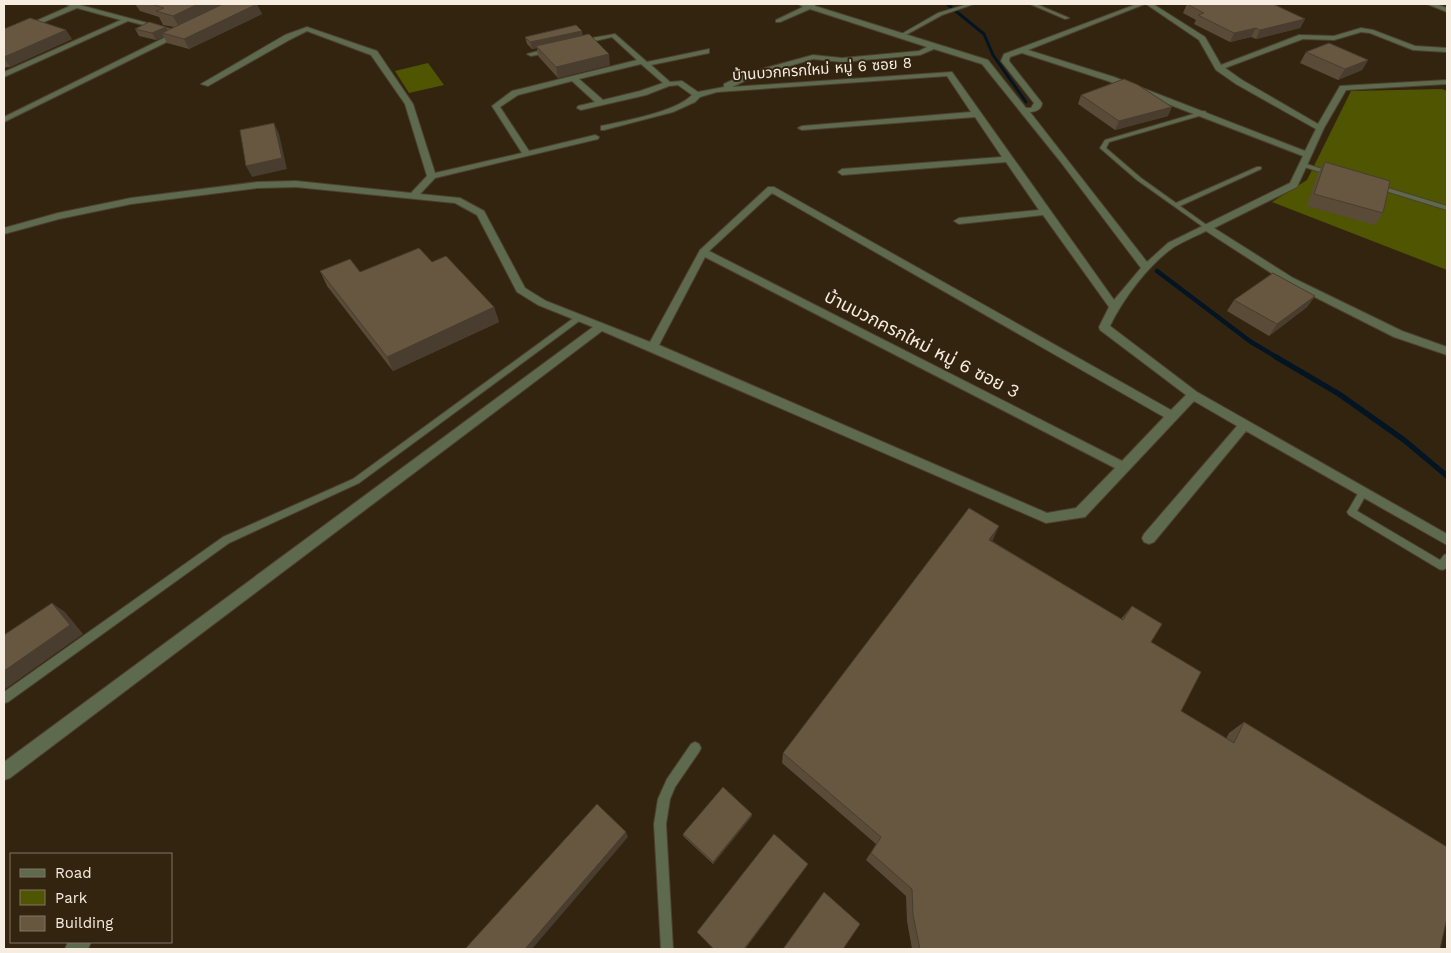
<svg xmlns="http://www.w3.org/2000/svg" width="1451" height="953" font-family="'Work Sans','Noto Sans Thai',sans-serif">
  <style>
    .green { fill: #505502 }
    .lines { fill: none; stroke-linecap: round; stroke-linejoin: round }
    .stream-far2 { stroke: #031423; stroke-width: 3 }
    .stream-far1 { stroke: #031423; stroke-width: 4.5 }
    .stream { stroke: #031423; stroke-width: 5.5 }
    .service-casing { stroke: #4e402d; stroke-width: 2 }
    .minor-casing { stroke: #4e402d; stroke-width: 2 }
    .service { fill: #5e6a4e; fill-rule: evenodd }
    .minor { fill: #5e6a4e; fill-rule: evenodd }
    .wall { fill: #594b38 }
    .shaded-wall { fill: #483d2e }
    .building { fill: #675741; stroke: #483d2e }
    .labels { text-anchor: middle; stroke-width: 4; stroke-linejoin: round; paint-order: stroke }
    .far-street-label { font-size: 15px; fill: #f6ece0; stroke: #332410 }
    .street-label { font-size: 18px; fill: #f6ece0; stroke: #332410 }
  </style>
  <rect width="100%" height="100%" fill="#332410"/>
  <!-- green -->
  <g class="green">
    <path d="M428,63l16,22 -35,8 -14,-22z"/>
    <path d="M1442,89l5,2v179l-175,-68 35,-22 44,-89z"/>
  </g>
  <g class="lines">
    <!-- stream-far2 -->
    <path class="stream-far2" d="M947,4l37,30 9,21 33,47"/>
    <!-- stream-far1 -->
    <path class="stream-far1" d="M1157,271l94,71 27,16"/>
    <!-- stream -->
    <path class="stream" d="M1276,357l63,37 65,46 43,36"/>
    <!-- service casing -->
    <g class="service-casing">
      <g id="service">
        <path d="M968,4h6l-32,11 -40,22 -4,-1 40,-23z"/>
        <path d="M1030,4h6l33,14 -4,1z"/>
        <path d="M1204,111l2,1v2l-97,28 -3,6 35,30 35,25 81,-36h4v2l-81,37 28,20v2l-2,1 -69,-49 -37,-32 5,-8z"/>
        <path d="M1303,163l29,9 1,1 -3,2 -29,-9v-2z"/>
        <path d="M1378,185l69,21v4l-71,-22v-2z"/>
        <path d="M575,317h6l1,2 -223,164 -130,60 -221,159 -4,1v-11l219,-155 130,-58z"/>
        <path d="M1363,489l3,1 1,3 -10,18 83,49 4,-5 3,-1c0,7 2,19 -8,15l-90,-54 -2,-3 2,-3 11,-19z"/>
        <path d="M695,742l4,2 2,4 -2,4 -24,35 -5,12 -4,25 7,125h-12l-7,-125 4,-25 9,-20 24,-35z"/>
      </g>
    </g>
    <!-- minor casing -->
    <g class="minor-casing">
      <g id="minor">
        <path d="M66,4h10l109,29 -181,89v-5l170,-84 -46,-12 -124,56v-5l117,-52 -44,-12 -73,31v-4l66,-29z"/>
        <path d="M798,4h17v2l173,54 38,48h5l3,-5 -33,-42 3,-7 133,-50h8l-117,46 86,27 191,74 11,-22 -80,-45 -20,-14 -17,-30 -53,-36h7l52,33 16,28 78,-30 35,1 27,-8 12,2 42,16 32,2v4l-34,-2 -43,-17 -9,-1 -27,8 -31,-1 -78,29 17,12 76,44 22,-38 107,-6v4l-101,6 -22,38 -27,59 -83,41 79,50 109,53 45,16v8l-53,-18 -109,-55 -79,-51c-10,5 -22,10 -32,16 -25,17 -51,52 -64,79l87,66 250,142v11l-201,-114 -92,111 -5,2 -5,-2 -2,-4 2,-4 93,-108 -43,-25 -109,116 -39,6 -444,-192 -592,447 -6,2v-18l589,-435 -55,-22 -21,-13 -40,-77 -22,-12 -159,-16 -39,1 -126,16 -72,15 -55,15v-6l54,-15 73,-15 126,-16 39,-1 115,12 16,-17 -22,-72 -34,-49 -64,-24 -16,8 -83,47 -7,-2 84,-49 22,-8 70,24 36,53 22,69 87,-20 -30,-47 20,-15 125,-31 -25,-23 -34,8h-3v-4l40,-7 32,28 62,-13v4l-58,12 19,17 12,-1 16,11 26,-5v-3l23,-11 66,-18 29,3 77,-7 8,-4 -117,-38 -30,13h-4v-2l27,-13zM934,49l48,15 78,97 81,107 -27,32 -162,-228 -220,15 21,-10 60,-18 29,3 78,-7zM1022,53l86,28 195,75 -13,27 -122,60 -21,19 -117,-150c6,0 12,-3 12,-9l-33,-42 1,-4zM641,64l22,19 -23,8 -37,9 -24,-21zM947,76l24,36 -169,14 -4,2 4,2 173,-13 27,40 -160,12 -4,3 4,3 164,-13 33,48 -80,8 -5,3 5,3 84,-9 66,92 -10,20 1,3 86,65 -15,15 -397,-223h-6l-68,63 -50,92 -104,-41 -21,-13 -41,-77 -24,-13 -40,-4 15,-16 163,-39 1,-2 -4,-2 -66,16 -29,-44 18,-12 54,-14 23,21 -17,4 -1,2 4,2 65,-15 23,-9 9,-1 14,10c-16,17 -68,26 -91,31v4h3l69,-18 22,-10 5,-5 17,-5zM772,193l392,224 -42,44 -413,-210zM705,257l410,211 -39,40 -29,5 -388,-168z"/>
        <path d="M1427,4h9l11,4v4z"/>
        <path d="M554,47l4,2 -1,2 -26,5 -4,-2z"/>
        <path d="M68,942h23l-3,7h-23z"/>
      </g>
    </g>
    <!-- service -->
    <use href="#service" class="service"/>
    <!-- minor -->
    <use href="#minor" class="minor"/>
  </g>
  <!-- wall -->
  <g class="wall">
    <path d="M135,4h121l6,10 -73,35 -22,-6 -3,-6 -8,3 -17,-4 -4,-7 31,-2 2,3 6,-3 -11,-2 -4,-8 -19,-6z"/>
    <path d="M1187,4l118,15 -5,9 -44,11 -5,-2 -21,5 -36,-18 2,-4 -13,-7z"/>
    <path d="M4,29l68,10 -62,28h-3l-3,1z"/>
    <path d="M583,35l27,30 -52,13 -20,-22 -1,-8 -5,1 -5,-5 -2,-7z"/>
    <path d="M1306,52l62,8 -6,10 -24,10 -38,-17z"/>
    <path d="M1081,95l87,21 -53,14 -37,-26z"/>
    <path d="M1325,162l58,51 -8,12 -68,-19 11,-33z"/>
    <path d="M432,262l62,45 5,15 -106,49 -66,-85 -7,-15 40,1z"/>
    <path d="M1315,296l-8,11 -38,29 -42,-25 7,-11z"/>
    <path d="M993,540l-1,1 129,78 11,-13 19,36 30,69 45,28 3,-6 15,-11 196,227h-528l-5,-28 -1,-25 -40,-36 10,-16 -94,-81 1,-10z"/>
    <path d="M752,814v2l-39,48 -30,-28v-2z"/>
    <path d="M807,866l-62,83h-32l-15,-16 -1,-1z"/>
  </g>
  <!-- shaded-wall -->
  <g class="shaded-wall">
    <path d="M198,4h29l-47,25 -7,-13z"/>
    <path d="M257,4l5,10 -73,35 -5,-10z"/>
    <path d="M1305,19l-5,9 -44,11 4,-9z"/>
    <path d="M166,27l4,7 -8,-1 2,4 -8,3 -4,-7z"/>
    <path d="M1256,28l-5,9 -21,5 4,-9z"/>
    <path d="M66,30l6,9 -62,28 -6,-9v-1z"/>
    <path d="M582,31l1,7 -47,8 1,2 -5,1 -2,-7z"/>
    <path d="M609,54l1,11 -52,13 -2,-11z"/>
    <path d="M1368,60l-6,10 -24,10 7,-11z"/>
    <path d="M1172,107l-4,9 -53,14 4,-9z"/>
    <path d="M274,123l5,11 8,35 -35,8 -6,-11z"/>
    <path d="M1315,296l-8,11 -38,29 8,-12z"/>
    <path d="M494,307l5,15 -106,49 -6,-14z"/>
    <path d="M999,526l-6,14 -10,13 6,-13z"/>
    <path d="M52,603l13,9 18,22 -79,56v-19z"/>
    <path d="M752,814v2l-39,48v-2z"/>
    <path d="M626,832l2,5 -96,112h-7z"/>
    <path d="M808,864l-63,85h-1z"/>
  </g>
  <!-- building -->
  <g class="building">
    <path d="M151,4h47l-25,12 -17,-5 8,-3z"/>
    <path d="M223,4h34l-73,35 -22,-6z"/>
    <path d="M1187,4h86l32,15 -45,11 -4,-2 -22,5 -36,-18 6,-2z"/>
    <path d="M30,18l36,12 -62,27v-28z"/>
    <path d="M149,22l17,5 -14,6 -17,-4z"/>
    <path d="M576,25l6,6 -52,11 -5,-5z"/>
    <path d="M589,34l20,20 -53,13 -20,-21z"/>
    <path d="M1329,43l39,17 -23,9 -39,-17z"/>
    <path d="M1124,79l14,6 34,22 -53,14 -38,-26z"/>
    <path d="M274,123l8,35 -36,8 -6,-36z"/>
    <path d="M1325,162l65,19 -7,32 -69,-19z"/>
    <path d="M419,248l13,14 14,-6 48,51 -107,50 -67,-86 30,-12 10,13z"/>
    <path d="M1273,273l42,23 -38,28 -43,-24z"/>
    <path d="M969,508l30,18 -10,14 134,80 9,-14 30,18 -11,18 50,30 -20,39 53,32 10,-21 203,125v71l-7,31h-520l-7,-34 -1,-26 -41,-36 10,-16 -98,-84z"/>
    <path d="M52,603l18,22 -66,46v-36z"/>
    <path d="M723,787l29,27 -39,48 -30,-28z"/>
    <path d="M597,804l29,28 -101,117h-60z"/>
    <path d="M774,834l34,30 -64,85h-30l-17,-17z"/>
    <path d="M824,892l36,32 -17,25h-60z"/>
  </g>
  <g class="labels">
    <!-- far-street labels -->
    <g class="far-street-label">
      <text transform="translate(822 69) rotate(-4)" y="5">บ้านบวกครกใหม่ หมู่ 6 ซอย 8</text>
    </g>
    <!-- street labels -->
    <g class="street-label">
      <text transform="translate(922 344) rotate(27)" y="6">บ้านบวกครกใหม่ หมู่ 6 ซอย 3</text>
    </g>
  </g>
  <!-- border -->
  <rect width="1451" height="953" fill="none" stroke="#f6ece0" stroke-width="10"/>
  <!-- legend -->
  <rect x="10" y="853" width="162" height="90" fill="#332410" stroke="#817463"/>
  <rect x="20" y="869" width="25" height="8" fill="#5e6a4e" stroke="#817463"/>
  <text x="55" y="878" font-size="15" fill="#f6ece0">Road</text>
  <rect x="20" y="890" width="25" height="15" fill="#505502" stroke="#817463"/>
  <text x="55" y="903" font-size="15" fill="#f6ece0">Park</text>
  <rect x="20" y="916" width="25" height="15" fill="#675741" stroke="#817463"/>
  <text x="55" y="928" font-size="15" fill="#f6ece0">Building</text>
</svg>
